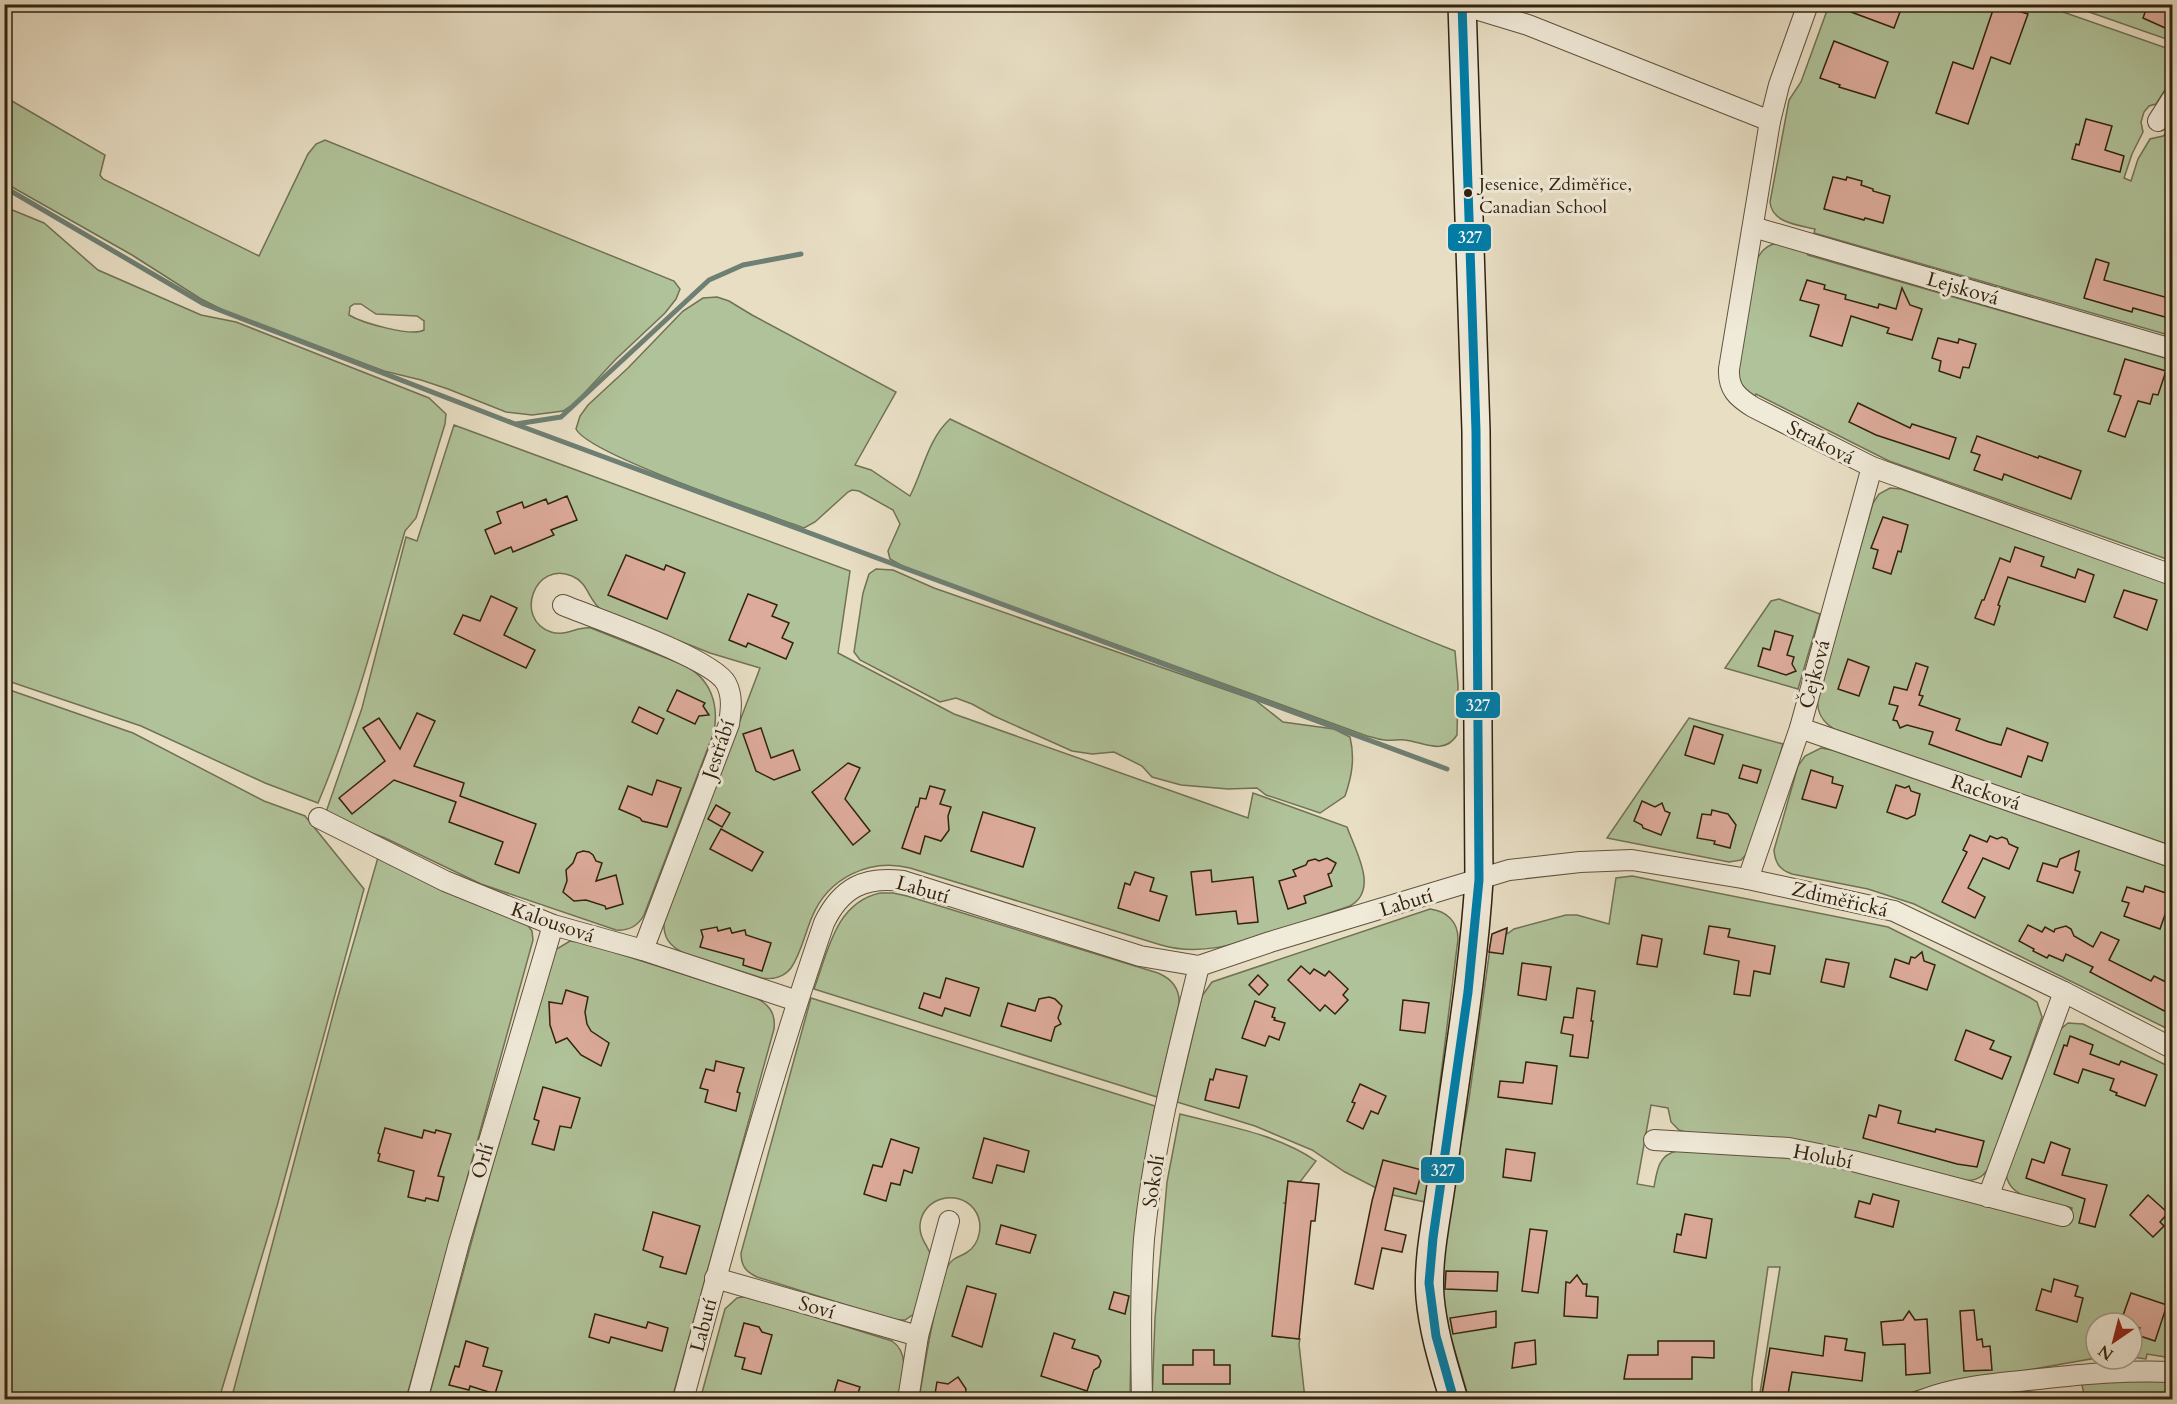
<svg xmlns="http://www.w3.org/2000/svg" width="2177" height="1404" font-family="Cardo,serif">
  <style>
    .green { fill: #b0c299; stroke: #707254; stroke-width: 1.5; fill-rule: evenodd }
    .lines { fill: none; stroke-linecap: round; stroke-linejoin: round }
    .stream { stroke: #6e7f73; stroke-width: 5 }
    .building { fill: #ddab9b; stroke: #31230f; stroke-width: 1.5 }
    .street-casing { stroke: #5f523c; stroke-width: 22 }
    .secondary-casing { stroke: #31230f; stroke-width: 30 }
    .street { stroke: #f0ead9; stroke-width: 20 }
    .secondary { stroke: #f0ead9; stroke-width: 27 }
    .bus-1-casing { stroke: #f0ead9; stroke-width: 14 }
    .bus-1 { stroke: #007da8; stroke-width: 9 }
    .bus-dot { fill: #31230f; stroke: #f0ead9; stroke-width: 2 }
    .labels { text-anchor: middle; stroke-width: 6; stroke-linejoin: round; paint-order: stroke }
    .bus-label { font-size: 18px; fill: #31230f; stroke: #f0ead9; text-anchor: start }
    .street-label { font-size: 20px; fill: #31230f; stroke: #f0ead9 }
    .line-badge { stroke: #f0ead9; stroke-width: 2 }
    .badge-label { font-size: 16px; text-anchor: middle; font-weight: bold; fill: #fff }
  </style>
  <rect width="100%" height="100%" fill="#e8dec4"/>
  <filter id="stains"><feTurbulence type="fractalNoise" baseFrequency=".00333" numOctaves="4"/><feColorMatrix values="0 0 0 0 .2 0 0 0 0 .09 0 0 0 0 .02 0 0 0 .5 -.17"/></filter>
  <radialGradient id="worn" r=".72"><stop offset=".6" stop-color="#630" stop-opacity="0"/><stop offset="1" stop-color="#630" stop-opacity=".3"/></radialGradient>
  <!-- green -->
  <g class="green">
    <path d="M1829,5h214l129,45v29l-16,25 -7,2 -5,6 -3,10 2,10 -11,22 -8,24 7,3 7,-22 12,-20 13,-3 9,-8v208l-358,-103 1,-4c-17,-4 -43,-6 -45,-27l19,-102 12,-18z"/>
    <path d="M2069,5h103v36z"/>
    <path d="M5,97l100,58 -5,20 3,4 156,77 49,-102 8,-10 9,-4 349,141 6,8 -4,10 -11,14 -49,46 -41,44 -12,8 -31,4 -26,-3 -58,-23 -27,-9 -37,-9 -161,-61 -22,-11 -69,-44 -127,-72zM361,304l15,10 41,2 7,5v9c-12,7 -62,-7 -75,-15l1,-8 4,-3z"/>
    <path d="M5,207l39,16 54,47 103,45 35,7 193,76 17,16 -1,10 -29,94 -11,13c-26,91 -50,184 -87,272l-53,-20 -124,-57 -136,-46z"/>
    <path d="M1779,243l23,4 6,8 364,105v201l-283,-100 -133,-67 -1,2c-10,-5 -16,-12 -17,-23l18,-111c4,-11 11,-18 23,-19z"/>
    <path d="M717,297l12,4 23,14 144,77 -41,73 16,5 39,26c13,-25 18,-57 40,-77 167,80 333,164 505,232l3,34 -1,50c-13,21 -34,7 -52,5 -7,-1 -13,1 -20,0 -6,0 -12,-3 -18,-4 -154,-56 -308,-111 -461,-168l-16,-9 -2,-8 12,-27 -7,-14 -34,-19 -7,-1 -4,2 -33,30 -11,6c-37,-14 -215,-73 -228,-99l4,-13 8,-11 40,-37 55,-57 20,-13z"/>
    <path d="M454,425l396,146 -12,82 116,61 294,104 5,-25 94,34c9,25 32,63 3,79 -23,8 -47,16 -71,24 -39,13 -77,27 -118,15l-251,-77c-41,-10 -82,10 -98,49 -7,16 -11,37 -21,51 -7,9 -18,12 -29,10l-78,-25c-15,-7 -21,-16 -20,-32l96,-253 -50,-15 -108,-43c-14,-9 -13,-27 -30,-34 -37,-16 -59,43 -21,56 15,5 26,-6 40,-4l93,37c27,14 35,39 30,67l-70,183c-6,11 -16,16 -28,15l-135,-46 -96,-46 -60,-23 37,-107 44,-171 11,4z"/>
    <path d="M1890,488l11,1 271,96v261l-338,-117c-13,-8 -18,-18 -16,-33l55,-193 6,-9z"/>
    <path d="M876,569l17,1 41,18 321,112 28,22 51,7 16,8c5,21 2,39 -5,59l-25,17 -54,-18 -9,-7 -29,1 -47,-4 -29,-8 -10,-11 -28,-14 -22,2 -20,-3 -78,-35 -22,-12 -16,-6 -16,4 -80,-42 -6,-8 9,-59 6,-19z"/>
    <path d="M1779,599l41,15 -22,75 -73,-21 46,-67z"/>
    <path d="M4,688l129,45 131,68 41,15 59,73 -87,317 -58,193h-214z"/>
    <path d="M1689,718l94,26 -30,103 -12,13 -12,2 -122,-24z"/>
    <path d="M1821,748l11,2 340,118v163l-258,-127 -46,-15 -76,-15c-13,-4 -17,-12 -18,-24l24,-84 7,-10z"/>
    <path d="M379,854l147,69 6,8 1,9 -127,459 -175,1 106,-400z"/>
    <path d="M1632,876l256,51 141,70 8,5 5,15 -52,148c-5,11 -14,17 -27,15l-188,-42 -86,-5 -10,-3 -8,-8 -3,-14 -17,-3 -14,79 17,3c3,-16 4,-32 23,-36l114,7 59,12 217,55 5,-17c-23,-6 -65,-7 -66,-36l50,-139 12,-10 15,1 89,44v290l-25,-4 -1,5 -14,-2v-34h-36v35l-164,29 -27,7 2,4 -5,1h-143l21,-132h-12l-16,113v19h-283l-19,-65 -9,-46 2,-46 26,-143 23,-165 15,-6v6l7,-5 52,-14h11l32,9 7,-46z"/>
    <path d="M880,893h13l14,3 251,77c14,6 22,16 21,31l-22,93 -343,-108c14,-37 21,-86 66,-96z"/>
    <path d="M1430,909c16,2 28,12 28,30l-33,263 -37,-8 -43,-22 -33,-22 -57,-24 -78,-24 25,-106 10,-14z"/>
    <path d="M570,941l15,2 170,54c13,7 21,15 19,32l-102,370 -244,1 121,-440 6,-10z"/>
    <path d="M811,998l344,108 -18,117 -5,68 -2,108h-211c6,-36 11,-71 21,-107 2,-8 4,-19 8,-26 4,-8 11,-9 18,-13 15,-9 18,-31 8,-44 -17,-21 -52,-11 -54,16 -1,14 9,21 12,34l-14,52 -13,9h-11l-137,-43c-11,-5 -16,-11 -16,-24z"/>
    <path d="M1180,1114c46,12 97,20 136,47l-16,21 -12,-1 -2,21 -2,1 2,1 -13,132 27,3 -1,5 6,55 -153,1 3,-82 12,-136z"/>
    <path d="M748,1296l144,45c20,14 9,39 6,58l-198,1 25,-91 12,-11z"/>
    <path d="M2101,1377l53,2 18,4v16h-87l-3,-14z"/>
    <path d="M2007,1389l37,5 -1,5 -102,1z"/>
  </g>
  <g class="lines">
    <!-- stream -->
    <g class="stream">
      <path d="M4,187l200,117 311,120 932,345"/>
      <path d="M516,424l45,-7 148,-137 34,-15 58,-11"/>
    </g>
  </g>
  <!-- building -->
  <g class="building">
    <path d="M1836,4h67l-9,24 -59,-22z"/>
    <path d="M1995,4l33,10 -18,50 -19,-7 -23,67 -32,-11 17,-51 20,7z"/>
    <path d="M2148,4h24v27l-29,-13z"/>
    <path d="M1834,41l54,21 -13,36 -36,-11 1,-2 -20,-7z"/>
    <path d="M2086,119l26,7 -7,24 19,6 -4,16 -48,-13 4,-15 3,1z"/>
    <path d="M1833,177l13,3 1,-3 15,4 -1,4 12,4v2l17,5 -7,27 -18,-5 -1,2 -40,-11z"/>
    <path d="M2096,259l13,4 -5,17 68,19v20l-39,-11 -1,4 -48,-14z"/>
    <path d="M1807,280l18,5 -1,4 22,6 -1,4 33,9 1,-4 17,5 6,-21 8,17 12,4 -10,31 -25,-7 2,-5 -38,-12 -9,30 -32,-10 9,-31 -19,-5z"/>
    <path d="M1938,338l20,5 1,-4 17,5 -7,24 -6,-1 -3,11 -21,-7 2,-10 -9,-3z"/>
    <path d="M2125,359l41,12 -8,24 -5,-1 -3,10 -12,-3 -13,36 -17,-6 13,-35 -7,-2z"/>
    <path d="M1858,403l52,25 2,-4 44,14 -7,21 -73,-24 -27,-13z"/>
    <path d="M1977,436l61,22 1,-2 42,15 -10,28 -67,-25 -2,6 -28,-10 6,-15 -9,-3z"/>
    <path d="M567,496l10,24 -26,10 3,5 -24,10 -17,7 -2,-5 -16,7 -10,-24 16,-7 -4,-11 25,-10 2,6 22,-9 2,5z"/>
    <path d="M1883,517l25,8 -7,27 -3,-1 -7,23 -18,-6 5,-18 -7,-2z"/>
    <path d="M2015,547l29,10 -3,9 34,12 3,-9 16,6 -9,27 -77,-25 -10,28 2,1 -6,19 -19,-7 7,-18h2l16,-42 10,4z"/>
    <path d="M626,555l38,15 2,-5 19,8 -18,46 -59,-24z"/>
    <path d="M2124,590l33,10 -10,30 -33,-13z"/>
    <path d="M748,594l29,11 -5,11 17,7 -7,15 11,5 -7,16 -38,-16 -2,4 -17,-7z"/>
    <path d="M491,596l26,12 -13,27 31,15 -9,18 -72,-34 9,-19 17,6z"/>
    <path d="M1775,631l18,5 -6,19 7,2 -2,7 4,7 -10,4 -28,-9 5,-18 7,2z"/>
    <path d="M1848,659l21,8 -10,29 -21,-7z"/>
    <path d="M1916,663l12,4 -9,28 4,1 -4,9 41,14 -4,11 33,12 12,3 6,-17 41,15 -6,18 -14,-5 -7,21 -92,-33 4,-12 -26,-7 -7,3 -3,-7 -4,-1 5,-14 -9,-2 5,-17 13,3z"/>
    <path d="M677,690l28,13 -2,3 6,9 -10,1 -4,8 -28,-13z"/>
    <path d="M639,707l25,12 -7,15 -25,-12z"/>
    <path d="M417,713l18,8 -21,45 50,17 -4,13 76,28 -17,49 -24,-9 8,-22 -54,-20 7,-20 -62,-22 -42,34 -13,-16 46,-37 -22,-33 16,-10 21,31z"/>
    <path d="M1694,726l29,9 -9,29 -29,-9z"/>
    <path d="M761,728l10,30 22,-8 7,20 -26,10 -18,-9 -13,-37z"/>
    <path d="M848,763l12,5 -15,31 25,32 -17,14 -41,-53z"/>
    <path d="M1743,765l18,5 -4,13 -18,-5z"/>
    <path d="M1811,770l22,7 -1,6 11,3 -7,22 -34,-9z"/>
    <path d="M657,780l24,8 -14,39 -25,-6 -2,-3 -21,-9 9,-23 24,9z"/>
    <path d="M1896,785l9,3 4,-2 2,5 9,3 -5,21 -8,4 -20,-7z"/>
    <path d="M930,786l15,4 -5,14 11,3 -3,9 1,14 -8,11 -16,-5 -5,18 -18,-6 14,-41h2l2,-9 6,1z"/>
    <path d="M1642,801l13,6 7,-4 3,8 5,2 -9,22 -18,-7 -1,-3 -8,-4z"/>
    <path d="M716,805l14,8 -8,14 -14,-8z"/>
    <path d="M1712,810l16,4 8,11 -6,23 -16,-4 1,-3 -18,-3 5,-24 9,1z"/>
    <path d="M983,812l52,16 -12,39 -52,-16z"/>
    <path d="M721,829l42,23 -11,19 -42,-22z"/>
    <path d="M1970,835l17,7 3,-6 7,3 5,-2 5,2 2,5 9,4 -9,21 -26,-11 -15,30 17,9 -10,21 -33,-16 25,-50 -4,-2z"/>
    <path d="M583,851l6,1 4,3 3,6 6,2 -6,18 20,-6 7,29 -17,5 -1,-3 -19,-6 -12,1 -11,-9 4,-11 -1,-11 7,-7 4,-10z"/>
    <path d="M2079,851l-4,19 5,2 -7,21 -36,-12 6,-18 14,4 3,-8z"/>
    <path d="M1327,858l9,5 -5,10 -3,1 4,12 -28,10 2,7 -18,6 -9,-28 17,-5 -3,-6 13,-5 2,-4 7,-2 4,2z"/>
    <path d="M1211,870l1,12 41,-5 5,45 -20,2 -2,-13 -40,4 -5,-43z"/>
    <path d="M1135,872l19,6 -4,13 17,5 -8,25 -41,-13 7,-25 5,2z"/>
    <path d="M2145,886l27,9 -12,34 -36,-13 5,-13 -7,-2 5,-14 16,5z"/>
    <path d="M2028,925l14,7 3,-5 9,5 1,-3 11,-3 5,3 3,7 19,11 8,-15 18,8 -10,20 42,21 3,-5 18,9v30l-82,-43 3,-5 -27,-13 -3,7 -14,-6 -2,3 -14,-7 1,-2 -15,-8z"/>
    <path d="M1709,926l21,3 -2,8 47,9 -5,28 -16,-3 -4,25 -16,-2 5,-33 -35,-7z"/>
    <path d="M717,927l1,4 12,-3 2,5 13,-3 1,5 25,8 -9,28 -19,-6 1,-6 -44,-12 3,-10 -2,-7z"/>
    <path d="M1507,928l-4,26 -14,-2 3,-18z"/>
    <path d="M1642,935l20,4 -5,28 -20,-3z"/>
    <path d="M1922,952l2,9 11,4 -8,25 -37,-13 5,-18 14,5 2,-7 4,1z"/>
    <path d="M1826,959l23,4 -5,24 -23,-5z"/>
    <path d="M1522,963l29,4 -5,33 -28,-5z"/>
    <path d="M1301,966l9,8 4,-5 11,7 4,-5 19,18 -5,6 5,5 -13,14 -10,-9 -5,6 -32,-31z"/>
    <path d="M1258,975l10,10 -9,10 -10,-10z"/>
    <path d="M946,978l33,10 -9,28 -25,-8 -3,8 -23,-8 5,-15 16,5z"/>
    <path d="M1577,988l18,3 -4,30h2l-5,37 -18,-2 3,-21 -12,-2 3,-16 9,1z"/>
    <path d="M566,990l22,7 -3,15 2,12 4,7 18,12 -8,23 -20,-11 -14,-17 -11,5 -6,-18 -1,-23 13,2z"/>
    <path d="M1049,997l6,2 7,7 -4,12 3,6 -6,3 -4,14 -50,-15 7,-23 27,8 4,-12z"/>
    <path d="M1403,1000l26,3 -4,30 -25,-3z"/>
    <path d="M1255,1001l20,7 -3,9 3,1 -1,2 11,3 -6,17 -10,-4 -4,10 -23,-8z"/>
    <path d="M1966,1030l28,11 -4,8 21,8 -9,22 -47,-19z"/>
    <path d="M2070,1036l23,9 -3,9 29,11 2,-4 36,14 -12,31 -29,-11 1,-2 -7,-3 4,-11 -31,-10 -5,14 -24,-9 10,-29 3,1z"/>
    <path d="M716,1061l28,7 -7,24 3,1 -4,18 -31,-9 3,-12 -8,-2 6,-19 8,2z"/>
    <path d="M1526,1062l31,4 -5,38 -54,-7 2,-16 23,2z"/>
    <path d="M1216,1069l31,7 -8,32 -34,-8 5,-21 3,1z"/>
    <path d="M1360,1084l26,12 -8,18 -7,-3 -8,18 -16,-8 8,-18 -3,-1z"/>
    <path d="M543,1087l37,11 -9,30 -11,-2 -6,24 -22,-6 7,-23 -5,-2z"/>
    <path d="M1879,1105l22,6 -3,12 37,9 1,-3 48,12 -7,26 -20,-3 -94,-26 6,-23 7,2z"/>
    <path d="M385,1128l37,10 2,-8 11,3 1,-3 15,4 -13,42 6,1 -6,24 -12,-3 -1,3 -17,-4 6,-26 -36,-10 2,-7 -2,-1z"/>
    <path d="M984,1138l45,13 -5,21 -27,-7 -5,18 -19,-5z"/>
    <path d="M891,1139l28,9 -7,25 -8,-3 -4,15 -9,-2 -5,18 -22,-7 9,-29 9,2z"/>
    <path d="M2051,1142l19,7 -8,26 45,10 -12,42 -16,-4 6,-24 -59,-21 6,-19 12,4z"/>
    <path d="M1506,1149l29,4 -4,28 -28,-4z"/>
    <path d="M1383,1160l39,10 -6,24 -22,-6 -9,42 21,5 -4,17 -20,-4 -9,41 -18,-5 17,-83z"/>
    <path d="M1288,1181l31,3 -4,37h-4l-12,118 -27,-3z"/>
    <path d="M1873,1194l26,7 -6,26 -38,-10 4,-16 11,3z"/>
    <path d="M2148,1195l20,18 -8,9 4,4 -11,11 -23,-22z"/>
    <path d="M653,1212l47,14 -14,48 -26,-7 3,-10 -20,-7z"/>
    <path d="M1685,1214l27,5 -6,39 -32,-6 3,-18 4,1z"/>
    <path d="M1001,1225l35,10 -6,18 -34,-9z"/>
    <path d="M1530,1229l17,2 -9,62 -16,-2z"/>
    <path d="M1446,1271l52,1 -1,19 -52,-2z"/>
    <path d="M1577,1275l6,9h4l-1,12 12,1 -1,21 -33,-2 2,-34 4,1z"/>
    <path d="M2054,1279l24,7 -3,10 8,2 -6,24 -41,-12 6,-21 9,3z"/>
    <path d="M967,1286l29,8 -14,53 -30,-11z"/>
    <path d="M1114,1292l15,4 -4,18 -16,-5z"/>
    <path d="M2131,1293l36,12 -12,36 -18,-6 3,-7 -8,-3v-2l-11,-2z"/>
    <path d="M1974,1310l3,30 5,-1 1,8 7,-1 2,24 -28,1 -4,-60z"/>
    <path d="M1496,1311v16l-43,7 -3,-16z"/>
    <path d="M1909,1311l6,9 12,-1 3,54 -24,2 -1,-31 -22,1 -2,-23 22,-2z"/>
    <path d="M595,1314l51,14 2,-6 20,6 -6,23 -51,-14 -2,6 -20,-6z"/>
    <path d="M744,1323l15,4 3,5 10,3 -11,39 -19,-5 3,-11 -10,-2z"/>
    <path d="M1054,1333l21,7 -3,8 26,8 3,5 -2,6 -5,3 -7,21 -46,-15z"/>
    <path d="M1825,1336l22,3 -2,11 20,3 -3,28 -70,-9 -5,28h-26l9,-52 53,8z"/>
    <path d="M1535,1340l1,24 -24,4 3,-25z"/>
    <path d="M466,1341l22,7 -5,18 19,5 -7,23 -25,-8 -1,4 -20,-5 6,-19 4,1z"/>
    <path d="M1658,1341h56v17l-22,-1v22h-68l4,-24h30z"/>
    <path d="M1193,1350h21v15h16v19h-67v-19h30z"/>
    <path d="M958,1377l8,12 -1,11h-31l3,-18 11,2z"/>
    <path d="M838,1380l22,7 -4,13h-24z"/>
  </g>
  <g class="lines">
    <!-- street casing -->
    <g class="street-casing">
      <g id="street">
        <path d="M1808,4l-29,81 -9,36 -41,248c-1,20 8,28 24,38l119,60 300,108"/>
        <path d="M1462,5l66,20 242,96"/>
        <path d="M2158,121l14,-22"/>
        <path d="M1753,227l419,122"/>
        <path d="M563,605c31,13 149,53 163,78 7,13 5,27 3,41l-86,226"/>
        <path d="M1800,728l372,129"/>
        <path d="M319,818l126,63 108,44 90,25 154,51"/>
        <path d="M1748,879l52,-151 72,-261"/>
        <path d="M1654,1140l135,8 64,13 210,55"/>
        <path d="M1988,1197l76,-205"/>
        <path d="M715,1278l203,58"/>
        <path d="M417,1400l42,-157 94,-318"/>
        <path d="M683,1400c43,-160 87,-320 141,-477 17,-35 40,-47 79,-42l237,75 59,10 71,-24 239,-72 71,-8 52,-2 116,19 146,32 170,81 108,56"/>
        <path d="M908,1400l10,-64 31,-115"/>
        <path d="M1142,1400c-1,-54 -2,-108 2,-161 9,-92 33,-183 55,-273"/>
        <path d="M1922,1400c37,-14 78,-17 117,-21 45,-5 88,-9 133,-7"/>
      </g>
    </g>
    <!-- secondary casing -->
    <g class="secondary-casing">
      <path id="secondary" d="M1454,1400c-10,-34 -21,-68 -24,-103 -3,-38 7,-80 12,-118 12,-99 31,-199 37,-299l-3,-449 -14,-427"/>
    </g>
    <!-- street -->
    <use href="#street" class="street"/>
    <!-- secondary -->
    <use href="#secondary" class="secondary"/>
    <!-- bus-1 casing -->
    <g class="bus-1-casing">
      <path id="bus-1" d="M1454,1400l-18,-64 -7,-53 4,-45 35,-246 11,-112 -3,-449 -14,-427"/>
    </g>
    <!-- bus-1 -->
    <use href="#bus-1" class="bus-1"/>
  </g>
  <!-- markers -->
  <circle class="bus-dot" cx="1468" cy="193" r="5"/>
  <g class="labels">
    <!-- bus labels -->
    <g class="bus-label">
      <text x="1479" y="190">Jesenice, Zdiměřice,<tspan x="1479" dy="23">Canadian School</tspan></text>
    </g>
    <!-- street labels -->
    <g class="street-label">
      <text transform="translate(1963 288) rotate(16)" y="7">Lejsková</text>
      <text transform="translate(1821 442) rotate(27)" y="7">Straková</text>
      <text transform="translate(1814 674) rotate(-75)" y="7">Čejková</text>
      <text transform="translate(718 749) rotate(-71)" y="7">Jestřábí</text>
      <text transform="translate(1986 792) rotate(19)" y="7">Racková</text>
      <text transform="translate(923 889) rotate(16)" y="7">Labutí</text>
      <text transform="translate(1840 899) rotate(13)" y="7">Zdiměřická</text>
      <text transform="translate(1406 902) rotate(-17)" y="7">Labutí</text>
      <text transform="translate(553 922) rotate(19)" y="7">Kalousová</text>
      <text transform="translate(1823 1156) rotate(11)" y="7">Holubí</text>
      <text transform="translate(482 1161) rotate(-74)" y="7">Orlí</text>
      <text transform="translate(1153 1181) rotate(-81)" y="7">Sokolí</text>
      <text transform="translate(817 1307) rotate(16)" y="7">Soví</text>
      <text transform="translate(703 1325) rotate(-75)" y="7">Labutí</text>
    </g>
  </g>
  <g class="line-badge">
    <rect x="1447" y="223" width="45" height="29" rx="6" fill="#007da8"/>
    <rect x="1455" y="691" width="46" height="28" rx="6" fill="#007da8"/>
    <rect x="1420" y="1156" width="45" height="28" rx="6" fill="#007da8"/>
  </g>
  <g class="badge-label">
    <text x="1470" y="243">327</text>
    <text x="1478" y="711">327</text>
    <text x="1443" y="1176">327</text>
  </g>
  <!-- margin -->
  <rect width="2177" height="1404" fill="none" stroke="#e8dec4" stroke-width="24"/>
  <rect x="6" y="6" width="2165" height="1392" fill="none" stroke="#31230f" stroke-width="3"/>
  <rect x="12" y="12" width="2153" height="1380" fill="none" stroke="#31230f" stroke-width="1.5"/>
  <!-- north arrow -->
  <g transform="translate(2114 1341) rotate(215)"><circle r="28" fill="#f0ead9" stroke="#a49a88" stroke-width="1.5"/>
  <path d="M0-4.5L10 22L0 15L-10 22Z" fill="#8f2418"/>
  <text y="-9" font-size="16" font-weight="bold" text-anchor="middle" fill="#31230f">N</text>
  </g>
  <rect width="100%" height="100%" filter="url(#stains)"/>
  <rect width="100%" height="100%" fill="url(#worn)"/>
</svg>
